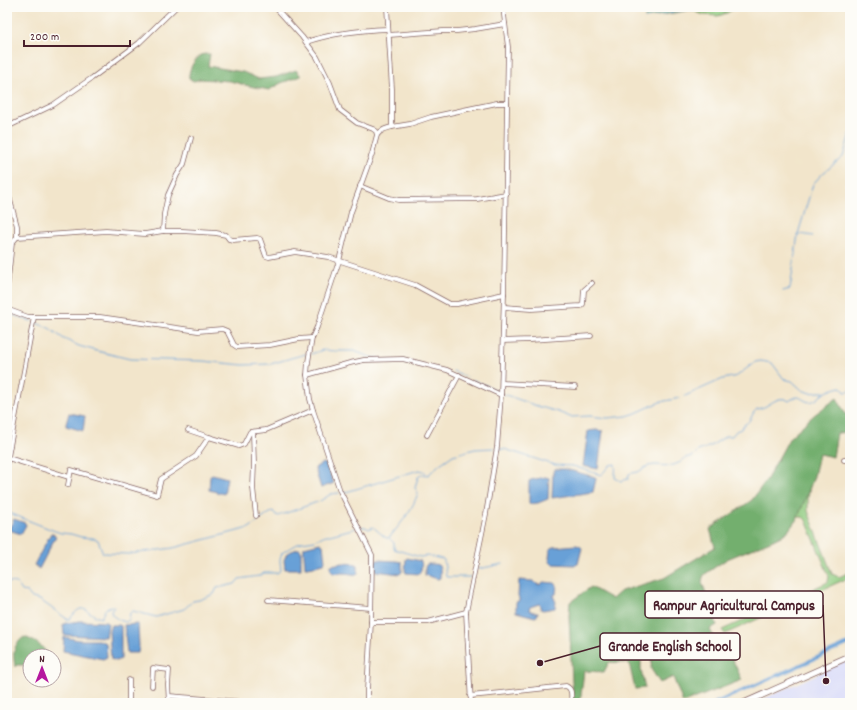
<svg xmlns="http://www.w3.org/2000/svg" width="857" height="710" font-family="Dekko,sans-serif">
  <style>
    .built { fill: #d6d8f9 }
    .green { fill: #8fcb7f; stroke: #6c7555 }
    .forest { fill: #73af6e; stroke: #5e674c }
    .water { fill: #68a0d7; stroke: #596081 }
    .lines { fill: none; stroke-linecap: round; stroke-linejoin: round }
    .stream { stroke: #68a0d7; stroke-width: 1 }
    .canal { stroke: #68a0d7; stroke-width: 3.5 }
    .minor-casing { stroke: #856463; stroke-width: 5.5 }
    .secondary-casing { stroke: #856463; stroke-width: 7 }
    .minor { stroke: #fff; stroke-width: 4 }
    .secondary { stroke: #fff; stroke-width: 5.5 }
    .leader { fill: none; stroke: #4a1f2b; stroke-width: 1.5 }
    .callout-dot { fill: #4a1f2b; stroke: #fdfcf7; stroke-width: 1.5 }
    .callout { fill: #fdfcf7; stroke: #4a1f2b; stroke-width: 1.5 }
    .callout-label { font-size: 15px; text-anchor: middle; font-weight: bold; fill: #4a1f2b }
  </style>
  <rect width="100%" height="100%" fill="#fdfcf7"/>
  <filter id="ink" filterUnits="userSpaceOnUse"><feTurbulence type="fractalNoise" baseFrequency=".025" numOctaves="2"/><feDisplacementMap in="SourceGraphic" scale="8" xChannelSelector="R" yChannelSelector="G"/><feConvolveMatrix kernelMatrix="1 2 1 2 8 2 1 2 1" color-interpolation-filters="sRGB"/></filter>
  <filter id="wash" filterUnits="userSpaceOnUse"><feTurbulence type="fractalNoise" baseFrequency=".012" numOctaves="4" result="noise"/><feDisplacementMap in="SourceGraphic" scale="16" xChannelSelector="R" yChannelSelector="G"/><feGaussianBlur stdDeviation="0.9" result="paint"/><feColorMatrix in="noise" values="0 0 0 0 0 0 0 0 0 0 0 0 0 0 0 0 0 1.4 0 .05"/><feComposite in="paint" operator="in"/></filter>
  <g filter="url(#wash)">
    <rect width="100%" height="100%" fill="#f2e5cb"/>
    <!-- built -->
    <path class="built" d="M850,659v44h-95z"/>
    <!-- green -->
    <g class="green">
      <path d="M645,7h92l-10,6 -9,3 -14,-1 -13,-5 -46,8z"/>
      <path d="M809,490l-1,10v11l24,63 7,3 11,-5v5l-125,57 -3,-4 106,-48 1,-6 -23,-56 -3,-3h-4l-2,2z"/>
    </g>
    <!-- forest -->
    <g class="forest">
      <path d="M210,54l-2,12 35,6 16,7 17,-2 20,-7 5,6 -20,7 -12,7 -20,-4 -19,-5 -30,-2 -6,2 -5,-2c-1,-8 4,-18 11,-23 2,-2 7,-2 10,-2z"/>
      <path d="M837,398l9,17 4,-2v19l-13,1 -4,24 -14,-3 -5,22 -5,14 -12,29 -9,12 -7,5 -8,4 -46,19 -22,15 -2,3 -1,5 15,43 -7,4 6,16 8,-4 18,39 -59,23 -10,-26 -13,6 -9,-14 1,-18 -11,1v18l4,18 -10,1 -6,-26 -20,-1 -5,10 -20,-1 -4,32h-7l-4,-87 1,-14 21,-15 21,12 9,-8 43,-13 51,-31 -5,-18 42,-29 15,-21 23,-42 24,-22z"/>
      <path d="M24,637c10,3 19,9 24,18h-14v1h-4v9h-13l-2,2c-2,-13 -3,-21 9,-30z"/>
    </g>
    <!-- water -->
    <g class="water">
      <path d="M69,413l16,3 -2,15 -17,-5v-2z"/>
      <path d="M596,430l7,1 -5,38 -15,-3 5,-35z"/>
      <path d="M323,463l3,1 8,19 -13,5 -6,-19 1,-2z"/>
      <path d="M555,469h10l30,8 1,2 -3,13 -41,6 1,-26z"/>
      <path d="M212,474l15,4 -3,16 -15,-4 1,-13z"/>
      <path d="M545,477l4,1 -1,21 -10,4 -9,1v-23l2,-1z"/>
      <path d="M14,519l11,4 1,2 -5,9 -9,-3 -3,-2z"/>
      <path d="M51,533l5,3 -17,33 -5,-4z"/>
      <path d="M320,543l3,2 2,16 -1,3 -16,3h-3c0,-5 -2,-17 -1,-20z"/>
      <path d="M576,545l4,1 2,2 -4,16 -4,1 -22,-1 -2,-2 -1,-4 1,-9 4,-2z"/>
      <path d="M297,549h3l1,2v18h-16l-1,-9 3,-7z"/>
      <path d="M407,558l14,3c1,4 1,10 -2,13l-13,-1 -1,-2 1,-12z"/>
      <path d="M377,560l19,1 6,1v10l-2,2 -24,-3 -1,-9z"/>
      <path d="M343,563l13,1 2,1v9c-5,1 -9,-1 -15,-1 -4,0 -6,1 -10,0l-2,-3v-5z"/>
      <path d="M427,564c13,0 14,0 13,14l-2,1 -13,-4v-8z"/>
      <path d="M519,580l14,1 4,3 3,1 3,-3 12,1 2,2 -1,9 -2,1v3l2,4 -1,6 -12,2 -3,-1 1,-3 -2,-2 -9,3 -1,3 4,2h5l-1,4 -2,1 -19,-5v-10l3,-1v-3l-1,-1z"/>
      <path d="M80,621l26,1 2,2 -2,13 -42,-2 -1,-10 3,-2z"/>
      <path d="M138,624l1,22 -1,7h-11l-3,-28z"/>
      <path d="M111,625h8l2,1v33l-5,2 -5,-2 -2,-28z"/>
      <path d="M64,637l15,3h19l8,3 1,14 -4,2 -40,-8z"/>
    </g>
    <g class="lines">
      <!-- stream -->
      <g class="stream">
        <path d="M645,18l22,-5 39,-6"/>
        <path d="M799,234l14,2"/>
        <path d="M783,291l7,-2 8,-55 15,-50 9,-10 21,-17 7,-23"/>
        <path d="M7,312l13,6 12,3"/>
        <path d="M36,323l13,5 15,11 15,7 18,5 33,8 73,2 40,4 28,-1 20,-6 15,-4"/>
        <path d="M311,354l12,-4 12,1h19l16,6 8,1"/>
        <path d="M453,371l14,6"/>
        <path d="M473,380l17,7 6,4"/>
        <path d="M503,394l34,12 21,6 12,5 20,-1 17,2 20,-2 9,-3 24,-11 20,-4"/>
        <path d="M685,396l38,-17 14,-3 18,-14 6,-1 11,2 12,16 8,2 10,9 8,3 9,-1h5"/>
        <path d="M497,449h7l51,16 18,1 28,9 9,-10 5,-1c1,5 0,9 0,14l6,3 7,-2 1,-5 3,-1 6,-1 10,-6 7,-1 16,1 10,-4 4,-4 8,-2 5,-5 13,-5 15,-10h6l4,-5 5,-2c2,-5 6,-5 9,-9 2,-4 3,-8 7,-11 3,-1 6,-1 9,-3 7,-4 15,-11 23,-5 3,-2 6,-4 9,-4 5,1 9,7 15,4 4,-1 7,-5 10,-7 4,-3 13,-6 18,-7l4,5 5,-1"/>
        <path d="M342,493l4,-1 73,-22 5,1 2,2"/>
        <path d="M7,512l48,19 6,2 10,1 10,3 12,1 5,2 5,13 26,1 44,-6 76,-20 21,-15 3,-1 5,4 42,-15 11,-7 8,-1"/>
        <path d="M360,527h5l4,2 4,-2 13,11h3c12,-15 23,-27 29,-45l-3,-5 3,-11 4,-3 6,1 12,-11 13,-9 22,-6 19,-1"/>
        <path d="M390,539l4,4v6l26,8 7,-1 16,3 1,1 2,17h25"/>
        <path d="M478,569l25,-5"/>
        <path d="M7,582l10,1 5,8 5,1 5,6 8,2 27,19h3c14,-20 16,-5 31,-1 4,-7 2,-9 10,-12l3,1 -3,4 1,4 7,5 7,2 3,-2 1,-7 3,-2 23,6 28,-8 9,-8 6,-1 15,-6 3,-6 18,-4 4,-5 20,-3 5,-3h13l4,-3 -1,-10 2,-7c6,-4 13,-9 20,-11 4,-1 9,-1 13,-2 6,-2 9,-6 15,-5l26,-7"/>
      </g>
      <!-- canal -->
      <path class="canal" d="M715,703l135,-60"/>
    </g>
  </g>
  <g filter="url(#ink)">
    <g class="lines">
      <!-- minor casing -->
      <g class="minor-casing">
        <g id="minor">
          <path d="M275,7l27,30 15,20 13,26 10,27 17,13 16,6 3,2 1,4 -5,19 -21,58 -12,49 -22,66 -5,11 -4,24 -1,13 3,24 3,11 27,81 32,64 -1,67 -4,68v13"/>
          <path d="M389,35l54,-4h14l18,-2 30,-5"/>
          <path d="M306,42c27,-9 55,-12 82,-13"/>
          <path d="M7,127l46,-22 39,-27 47,-35 37,-36"/>
          <path d="M392,127l18,-3 21,-7 37,-8 29,-6h10"/>
          <path d="M377,135c4,-5 8,-6 15,-8v-38l-5,-82"/>
          <path d="M360,186l29,12 10,2 78,-1 29,-5"/>
          <path d="M7,189l10,37v11l-5,6 -5,45"/>
          <path d="M163,231l1,-17 4,-19 9,-20 7,-11 7,-26"/>
          <path d="M17,237l89,-6 39,3 18,-3h19l34,2 10,2 3,4 4,1 24,-2 3,1 6,17 3,1 26,-5 33,5 87,28 35,19h7l47,-10"/>
          <path d="M7,306l2,4 19,7h6l-27,145"/>
          <path d="M504,307l27,2 50,-3 2,-2 1,-14 8,-7"/>
          <path d="M34,317h66l98,14 24,-2 5,2 7,14 3,2 33,-2 29,-6 13,-1"/>
          <path d="M503,341l27,-1 61,-4"/>
          <path d="M307,375l43,-12 14,-3 39,-1 44,11 54,25"/>
          <path d="M502,383l73,4"/>
          <path d="M188,430l21,7 30,9 5,-2 6,-12 16,-2 47,-20"/>
          <path d="M253,432l1,32 -1,24 3,28"/>
          <path d="M427,435l32,-60"/>
          <path d="M8,458l61,19"/>
          <path d="M844,460h6"/>
          <path d="M68,485l3,-15 86,25 4,-16 35,-23 13,-19"/>
          <path d="M268,600l103,8"/>
          <path d="M371,622h57l38,-10"/>
          <path d="M152,686l1,-18 16,2 -1,15 1,18"/>
          <path d="M169,696l86,7"/>
          <path d="M470,696l21,-2 75,-8c7,3 5,10 5,17"/>
          <path d="M129,703v-23"/>
          <path d="M471,703l-5,-91 20,-98 11,-67 4,-52 3,-101 4,-247 -5,-40"/>
        </g>
      </g>
      <!-- secondary casing -->
      <g class="secondary-casing">
        <path id="secondary" d="M744,703l106,-47"/>
      </g>
      <!-- minor -->
      <use href="#minor" class="minor"/>
      <!-- secondary -->
      <use href="#secondary" class="secondary"/>
    </g>
  </g>
  <!-- callouts -->
  <path class="leader" d="M826 681L823 605M540 663L600 646"/>
  <g class="callout-dot">
    <circle cx="826" cy="681" r="4"/>
    <circle cx="540" cy="663" r="4"/>
  </g>
  <g class="callout">
    <rect x="645" y="591" width="178" height="27" rx="4"/>
    <rect x="600" y="633" width="140" height="27" rx="4"/>
  </g>
  <g class="callout-label">
    <text x="734" y="610">Rampur Agricultural Campus</text>
    <text x="670" y="651">Grande English School</text>
  </g>
  <!-- margin -->
  <rect width="857" height="710" fill="none" stroke="#fdfcf7" stroke-width="24"/>
  <!-- north arrow -->
  <g transform="translate(42 668)"><circle r="19" fill="#fdfcf7" stroke="#b5a4a5"/>
  <path d="M0-3L7 15L0 10L-7 15Z" fill="#b5179e"/>
  <text y="-6" font-size="11" font-weight="bold" text-anchor="middle" fill="#4a1f2b">N</text>
  </g>
  <!-- scale -->
  <path d="M24 40v6h106v-6" fill="none" stroke="#4a1f2b" stroke-width="2"/>
  <text x="30" y="40" font-size="12" fill="#4a1f2b" stroke="#fdfcf7" stroke-width="3" paint-order="stroke">200 m</text>
</svg>
